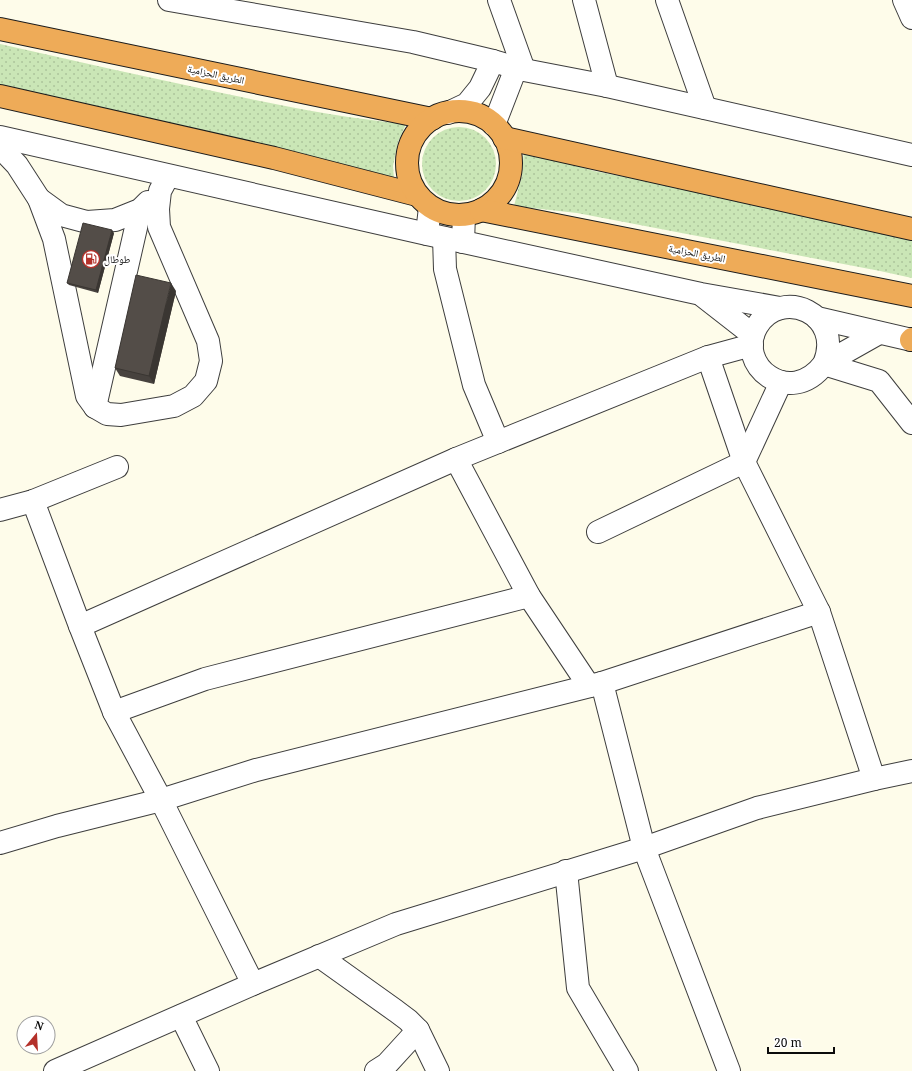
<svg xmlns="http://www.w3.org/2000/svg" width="912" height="1071" font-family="'Noto Serif','Noto Naskh Arabic',serif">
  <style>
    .grass { fill: url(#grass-dots) }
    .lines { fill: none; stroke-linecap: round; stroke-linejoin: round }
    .minor-casing { stroke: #3e3e3e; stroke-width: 24 }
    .highway-casing { stroke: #1c1c1c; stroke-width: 24 }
    .minor { stroke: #fff; stroke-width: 22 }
    .highway { stroke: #eeab58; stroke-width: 22 }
    .wall { fill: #47423e }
    .shaded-wall { fill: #3a3632 }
    .building { fill: #534d48; stroke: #3a3632 }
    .labels { text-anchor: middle; stroke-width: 4; stroke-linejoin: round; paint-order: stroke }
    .street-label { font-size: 10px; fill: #0b0b0b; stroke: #fff }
    .poi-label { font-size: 10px; fill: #0b0b0b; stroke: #fff; text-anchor: start }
  </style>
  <defs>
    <pattern id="grass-dots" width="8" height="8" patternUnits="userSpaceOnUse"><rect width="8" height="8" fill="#cae6b6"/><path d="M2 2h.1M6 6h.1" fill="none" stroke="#acc49b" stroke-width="1.8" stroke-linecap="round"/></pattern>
  </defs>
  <rect width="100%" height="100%" fill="#fefcea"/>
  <!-- grass -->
  <g class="grass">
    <path d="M0,44c74,17 148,33 222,49 61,13 121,25 184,31l-8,18 -5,24 1,13 -394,-91z"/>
    <circle cx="459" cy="164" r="37"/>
    <path d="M524,150l70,21 294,58 24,5v44l-32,-7 -303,-58 -63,-7 8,-31z"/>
  </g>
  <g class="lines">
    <!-- minor casing -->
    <g class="minor-casing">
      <g id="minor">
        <path d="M169,0l244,42 80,19 31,9 83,16 305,69"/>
        <path d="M499,0l25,70"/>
        <path d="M584,0l23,86"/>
        <path d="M667,0l38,108"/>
        <path d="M904,0l8,18"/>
        <path d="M448,113l19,-9 13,-16 13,-27"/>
        <path d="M494,125l22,-57"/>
        <path d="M0,137l427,97 274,60 79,14"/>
        <path d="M0,147l17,18 22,34 15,40 33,157 8,11 12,7 14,1 53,-9 19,-10 13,-15 5,-20 -3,-20 -49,-114 -1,-18 2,-18 8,-15"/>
        <path d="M39,199l22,16 26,7 28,-2 25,-10 8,-8"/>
        <path d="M427,234l3,-27"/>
        <path d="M444,238l1,31 29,116 24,57"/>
        <path d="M463,242l1,-27"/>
        <path d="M703,296l50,39"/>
        <path d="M817,318l95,22"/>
        <path d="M708,357l36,105 75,150 55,167"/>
        <path d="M824,364c21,-50 -43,-78 -67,-38 -23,39 33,83 67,38l55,-31"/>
        <path d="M824,364l55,17 33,42"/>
        <path d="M95,407l45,-197"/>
        <path d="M456,459l73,137 60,90"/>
        <path d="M33,501l47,125 34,86 47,88 92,184"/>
        <path d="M0,510l33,-9 84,-34"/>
        <path d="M598,532l146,-70 37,-80"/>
        <path d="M80,626l376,-167 252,-102 44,-12"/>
        <path d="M602,683l42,165 85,223"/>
        <path d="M114,712l91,-33 324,-83"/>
        <path d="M0,843l57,-17 104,-26 95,-30 346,-87 217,-71"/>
        <path d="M566,871l12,117 49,83"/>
        <path d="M319,956l77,55 12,9 10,10 20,41"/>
        <path d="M181,1016l27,55"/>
        <path d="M55,1071l198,-87 143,-60 248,-76 113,-40 117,-29 38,-8"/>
        <path d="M376,1071l11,-7 31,-34"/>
      </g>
    </g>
    <!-- highway casing -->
    <g class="highway-casing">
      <g id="highway">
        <path d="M0,29l432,90"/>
        <path d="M0,96l274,62 143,37"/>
        <circle cx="459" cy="163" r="52"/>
        <path d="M504,138l408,91"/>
        <path d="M481,210l431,86"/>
        <path d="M911,340l1,-1"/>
      </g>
    </g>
    <!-- minor -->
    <use href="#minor" class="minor"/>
    <!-- highway -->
    <use href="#highway" class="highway"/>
  </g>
  <!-- wall -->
  <g class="wall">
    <path d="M114,233l-16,60 -29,-8 -2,-2z"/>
    <path d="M176,291l-22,93 -34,-8 -5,-8z"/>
  </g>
  <!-- shaded-wall -->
  <g class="shaded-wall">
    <path d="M112,230l2,3 -16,60 -2,-3z"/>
    <path d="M171,283l5,8 -22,93 -5,-8z"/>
  </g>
  <!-- building -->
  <g class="building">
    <path d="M83,223l29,7 -16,60 -29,-7z"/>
    <path d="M136,275l35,8 -22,93 -34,-8z"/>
  </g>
  <!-- icons -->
  <defs>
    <g id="fuel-ring" transform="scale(0.9)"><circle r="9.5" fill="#fff" stroke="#b4312a" stroke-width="1.5"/><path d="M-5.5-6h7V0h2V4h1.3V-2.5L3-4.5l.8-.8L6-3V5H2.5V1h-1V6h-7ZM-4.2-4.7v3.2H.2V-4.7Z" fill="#b4312a"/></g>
  </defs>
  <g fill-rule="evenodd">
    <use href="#fuel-ring" x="91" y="259"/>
  </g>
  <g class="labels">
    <!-- street labels -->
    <g class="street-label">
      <text transform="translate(216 74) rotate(12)" y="4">الطريق الحزامية</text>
      <text transform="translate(697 253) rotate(11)" y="4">الطريق الحزامية</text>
    </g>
    <!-- poi labels -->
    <g class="poi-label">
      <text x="104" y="263">طوطال</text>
    </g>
  </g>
  <!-- north arrow -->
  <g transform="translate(36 1035) rotate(18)"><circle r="19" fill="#ffffff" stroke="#9d9d9d"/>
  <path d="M0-3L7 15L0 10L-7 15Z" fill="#b4312a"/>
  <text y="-6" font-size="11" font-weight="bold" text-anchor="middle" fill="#0b0b0b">N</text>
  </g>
  <!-- scale -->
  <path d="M768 1047v6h66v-6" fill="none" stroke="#0b0b0b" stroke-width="2"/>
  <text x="774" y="1047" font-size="12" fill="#0b0b0b" stroke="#ffffff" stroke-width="3" paint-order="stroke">20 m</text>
</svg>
